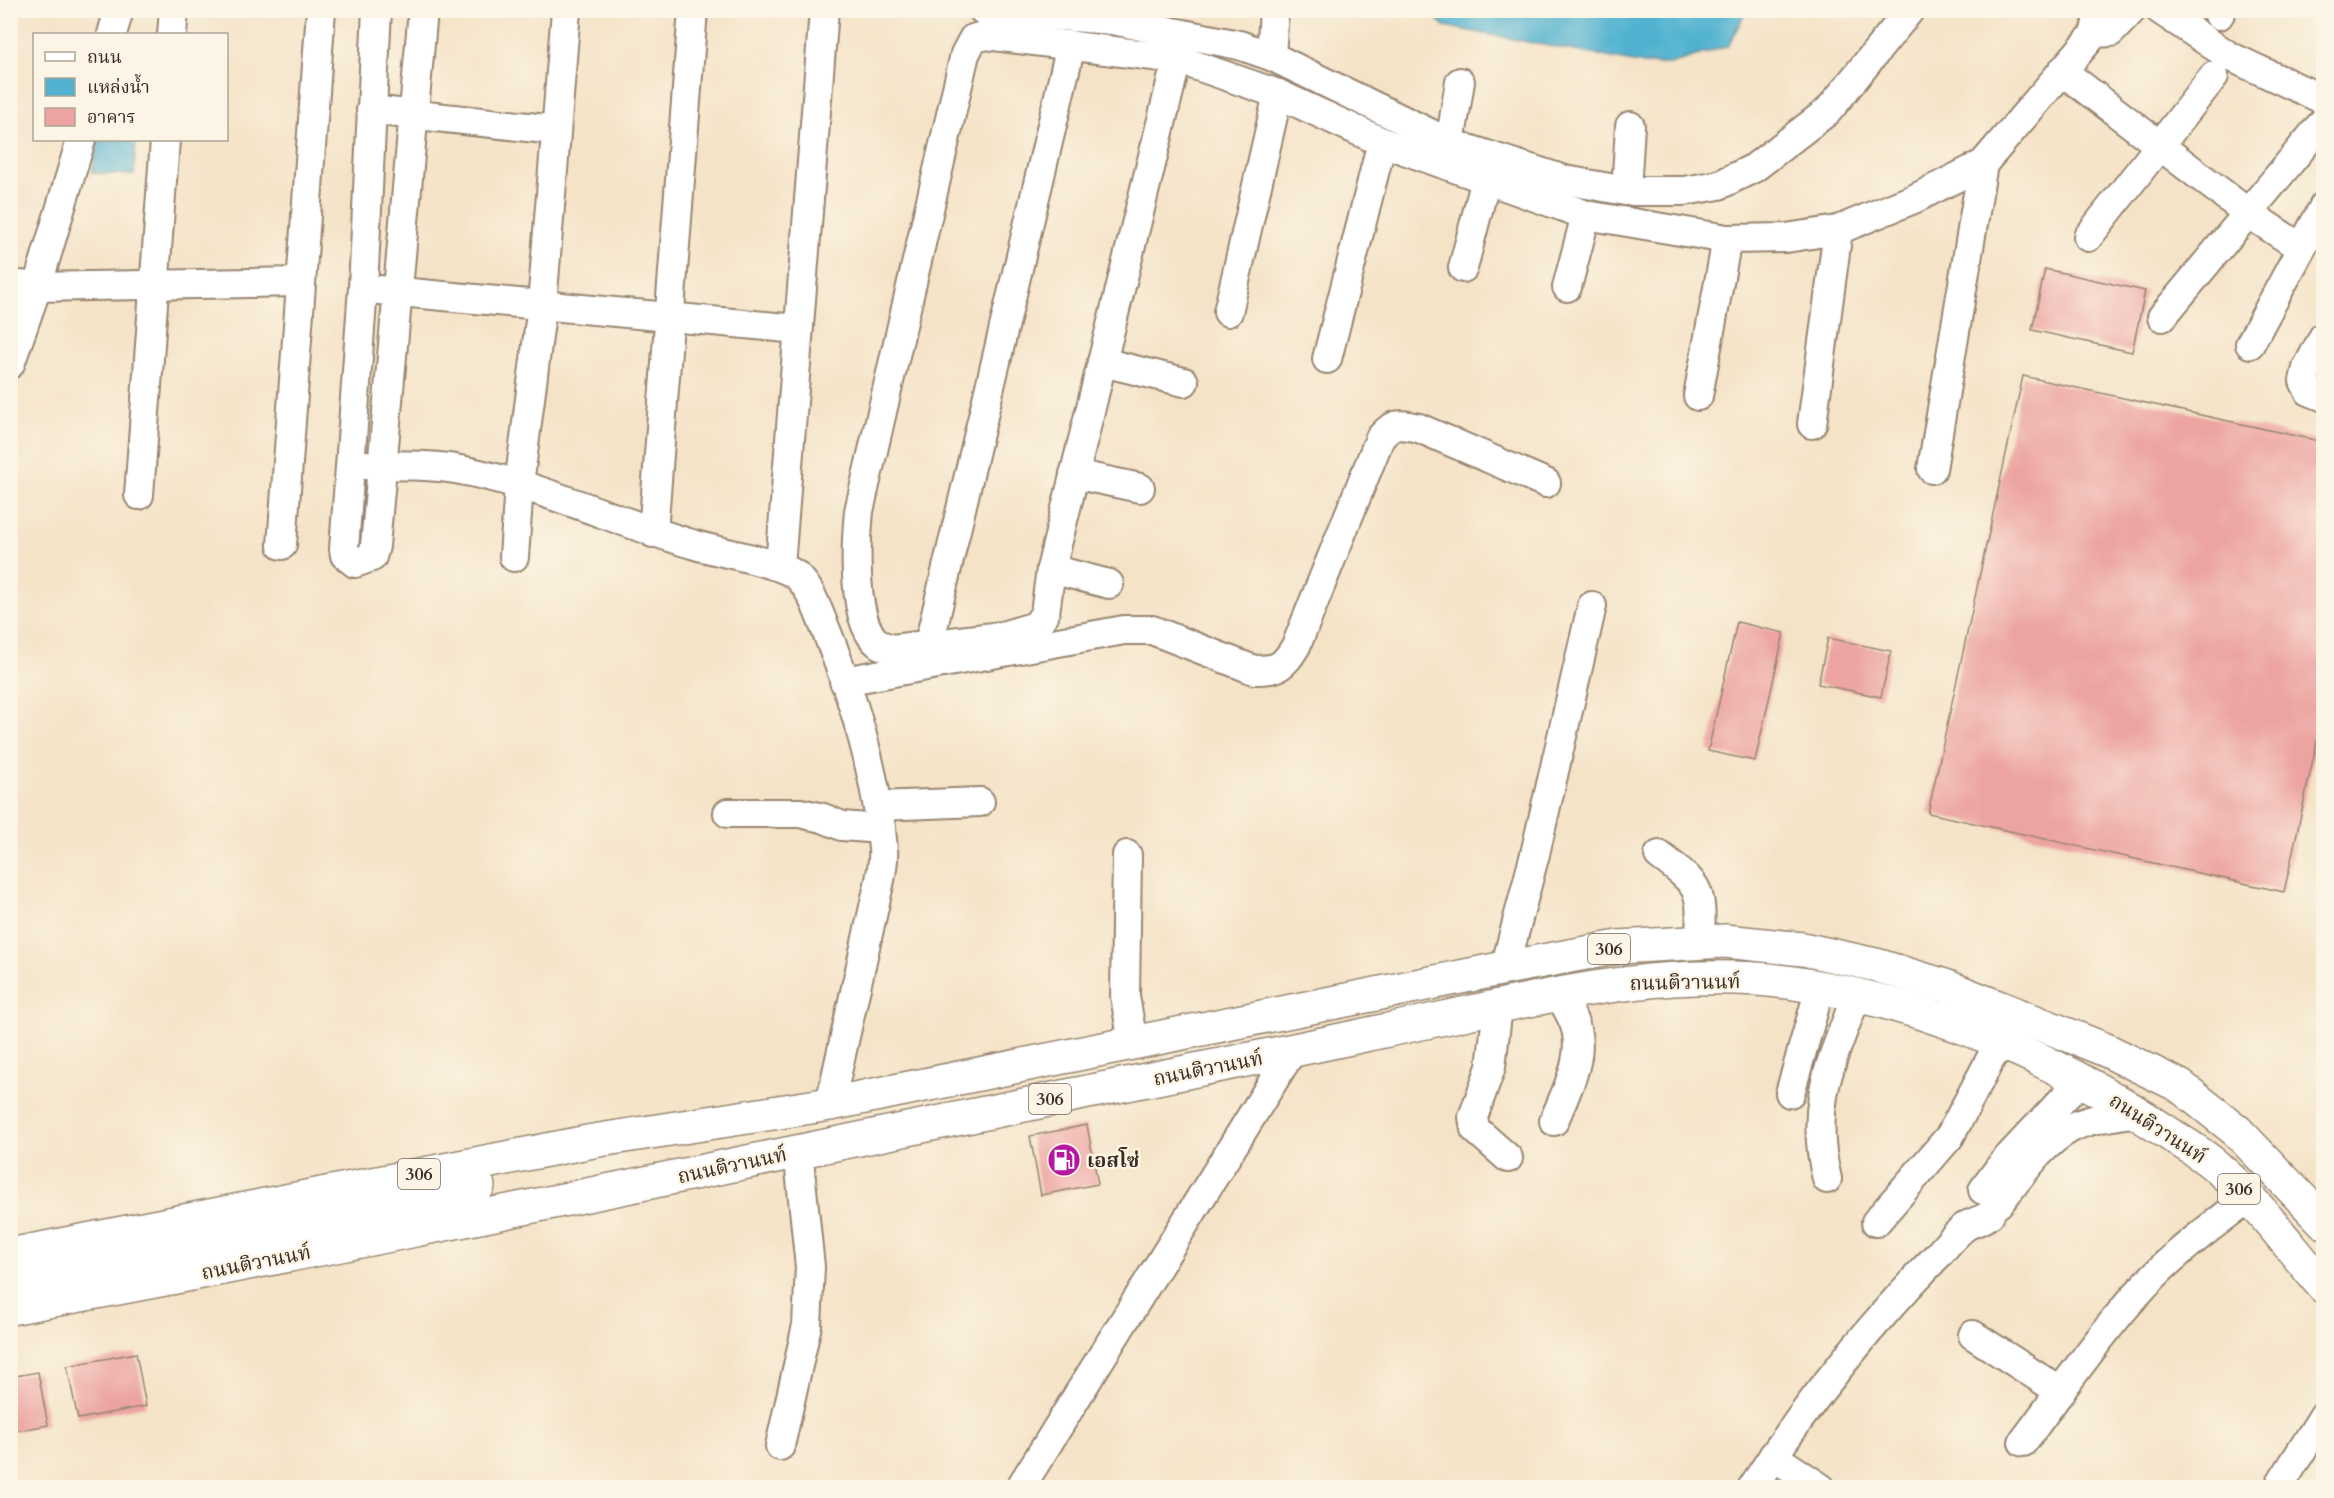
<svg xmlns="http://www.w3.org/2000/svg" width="2334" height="1498" font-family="Cardo,'Noto Serif Thai',serif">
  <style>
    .water { fill: #51b2d0; stroke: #466e77; stroke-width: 1.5 }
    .building { fill: #eca3a1 }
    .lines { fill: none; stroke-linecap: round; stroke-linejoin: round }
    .minor-casing { stroke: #988672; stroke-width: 32 }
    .major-casing { stroke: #988672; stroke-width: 36 }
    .minor { stroke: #fff; stroke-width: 28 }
    .major { stroke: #fff; stroke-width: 33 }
    .labels { text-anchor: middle; stroke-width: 5; stroke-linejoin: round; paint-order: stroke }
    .shield { fill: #fcf5e5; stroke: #75675a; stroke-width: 1.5 }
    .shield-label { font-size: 18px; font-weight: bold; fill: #3b2a1e }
    .street-label { font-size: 20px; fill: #3b2a1e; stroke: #fcf5e5 }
    .poi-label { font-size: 20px; font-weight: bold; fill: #3b2a1e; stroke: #fcf5e5; text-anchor: start }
  </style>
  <rect width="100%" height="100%" fill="#fcf5e5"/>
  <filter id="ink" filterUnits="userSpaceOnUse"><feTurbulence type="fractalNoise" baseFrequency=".0167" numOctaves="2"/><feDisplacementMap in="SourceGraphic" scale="12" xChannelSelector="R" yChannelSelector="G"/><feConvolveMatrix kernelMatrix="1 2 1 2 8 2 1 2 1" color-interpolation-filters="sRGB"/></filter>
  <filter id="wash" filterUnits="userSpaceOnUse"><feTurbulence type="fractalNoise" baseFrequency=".008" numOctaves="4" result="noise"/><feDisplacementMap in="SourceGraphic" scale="24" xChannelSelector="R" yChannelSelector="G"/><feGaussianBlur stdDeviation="1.35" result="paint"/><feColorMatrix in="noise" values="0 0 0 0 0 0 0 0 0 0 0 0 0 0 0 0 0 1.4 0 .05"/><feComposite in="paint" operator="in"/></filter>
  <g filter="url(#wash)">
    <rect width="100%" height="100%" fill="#f4e3c7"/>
    <!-- water -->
    <g class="water">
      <path d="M1428,11h318l-18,35 -58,18h-26l-200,-38z"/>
      <path d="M98,140h38l-2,35 -42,-2z"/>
    </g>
    <g id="blocks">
      <!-- building -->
      <g class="building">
        <path d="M2045,269l100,22 -13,61 -100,-22z"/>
        <path d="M2023,376l301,66v268l-40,182 -356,-79z"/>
        <path d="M1737,622l47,11 -29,128 -47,-10z"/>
        <path d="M1828,638l63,13 -10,46 -63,-13z"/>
        <path d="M1087,1125l11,59 -57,11 -11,-59z"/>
        <path d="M136,1353l10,53 -68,13 -11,-53z"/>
        <path d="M38,1372l10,53 -38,7v-55z"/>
      </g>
    </g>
  </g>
  <g filter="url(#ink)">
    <use href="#blocks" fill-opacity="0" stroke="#988672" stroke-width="1.5"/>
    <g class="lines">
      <!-- minor casing -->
      <g class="minor-casing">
        <g id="minor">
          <path d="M377,10l-14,278 -19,261 1,6 10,8 17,-6 3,-11 48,-536"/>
          <path d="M983,10l129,10 127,25 32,11 179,87 115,37 61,11h58l35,-6 35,-17 74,-57 82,-101"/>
          <path d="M2160,10l69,46 95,44"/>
          <path d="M2219,15l3,-5"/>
          <path d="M2095,33l16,-1 21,-22"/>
          <path d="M112,34l7,-24"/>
          <path d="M172,34l2,-24"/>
          <path d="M1271,56l3,-46"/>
          <path d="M1177,59l-126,510 -6,44 -9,13 -34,10 -110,13c-4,-2 -10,-3 -13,-5 -28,-20 -23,-102 -20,-133l106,-457 8,-15 13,-4 191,24 101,35 104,48 204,73 141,24 59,-1 52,-8 78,-32 67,-34 112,-131 4,-23"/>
          <path d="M2062,71l186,142 53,35"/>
          <path d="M371,110l185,20"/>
          <path d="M1450,143l10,-61"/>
          <path d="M1626,191l4,-65"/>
          <path d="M2088,237l126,-161"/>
          <path d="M1463,268l23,-89"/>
          <path d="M10,284l27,3 264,-5"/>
          <path d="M1567,287l19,-72"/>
          <path d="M379,290l419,39"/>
          <path d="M1228,312l50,-218"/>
          <path d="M2162,317l162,-196"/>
          <path d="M2324,336l-17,32 -3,13 5,10 15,6"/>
          <path d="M2250,344l74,-138"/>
          <path d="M1327,359l55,-217"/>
          <path d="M1102,362l82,20"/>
          <path d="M10,364l27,-77 44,-147"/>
          <path d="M1698,396l29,-157"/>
          <path d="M1812,424l26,-194"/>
          <path d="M364,465c29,1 61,-1 91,4 81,14 158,52 237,75 24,8 87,18 104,31 16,14 22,37 30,55 28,70 51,144 57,219 1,10 -1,21 -3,31l-50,224"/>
          <path d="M1932,469l51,-305"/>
          <path d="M1074,474l66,14"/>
          <path d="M139,495l26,-355"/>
          <path d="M653,533l40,-523"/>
          <path d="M282,545l39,-535"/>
          <path d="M514,557l5,-72 23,-180 24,-295"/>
          <path d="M780,566l44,-556"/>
          <path d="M1051,569l58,15"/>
          <path d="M929,644l142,-599"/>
          <path d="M844,681l280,-51h28l102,40c25,0 29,-3 42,-24l84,-208c14,-16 19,-14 39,-10l127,55"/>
          <path d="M878,806l102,-4"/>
          <path d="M728,813h72l23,5 19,8 39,3"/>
          <path d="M1127,855l-2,141 8,47"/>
          <path d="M1659,855c43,32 43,34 41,87"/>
          <path d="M1505,968l30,-114 57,-248"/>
          <path d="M1498,1006l-7,61 -18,50 2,12 33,29"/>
          <path d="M1790,1093l30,-105"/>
          <path d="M1554,1121c11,-28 30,-61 22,-92 -3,-12 -11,-24 -17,-35"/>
          <path d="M1827,1179c-18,-74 3,-114 29,-182"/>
          <path d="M1983,1190l20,-27 78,-83"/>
          <path d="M1999,1203c21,-25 40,-57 70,-74 20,-11 45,-13 68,-17"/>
          <path d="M1876,1222l74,-86 50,-95"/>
          <path d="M1973,1335l88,57"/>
          <path d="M2023,1442c45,-59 95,-136 150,-184 23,-21 50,-40 75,-60"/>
          <path d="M780,1446l27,-121 3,-58 -12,-117"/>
          <path d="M1773,1456l48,32"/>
          <path d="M1020,1488l272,-437"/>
          <path d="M1752,1488c54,-83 117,-162 186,-233 8,-9 18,-22 28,-29 8,-5 17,-5 24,-12"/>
          <path d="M2278,1488l46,-73"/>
        </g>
      </g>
      <!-- major casing -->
      <g class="major-casing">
        <g id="major">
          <path d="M10,1255l583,-114 237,-37 675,-136 113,-21 107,-6 78,8 73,16 69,21 161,64 74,36 57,45 87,91"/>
          <path d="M10,1280l468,-94"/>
          <path d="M10,1308c407,-74 811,-163 1216,-244 76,-15 152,-32 228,-48 115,-26 235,-51 353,-31 129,22 253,75 361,148 16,11 35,21 50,35 40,34 72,80 106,119"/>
        </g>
      </g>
      <!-- minor -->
      <use href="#minor" class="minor"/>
      <!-- major -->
      <use href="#major" class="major"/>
    </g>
  </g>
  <!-- icons -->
  <defs>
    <g id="fuel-disc" transform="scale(1.725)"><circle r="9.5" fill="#b5179e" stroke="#fcf5e5"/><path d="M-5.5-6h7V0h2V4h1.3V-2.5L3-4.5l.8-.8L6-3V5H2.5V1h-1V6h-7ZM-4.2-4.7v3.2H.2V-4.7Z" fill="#fff"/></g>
  </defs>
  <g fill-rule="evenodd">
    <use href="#fuel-disc" x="1064" y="1160"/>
  </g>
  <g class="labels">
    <!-- shield labels -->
    <g class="shield">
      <rect x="1588" y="934" width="42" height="30" rx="4.5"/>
      <rect x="1029" y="1084" width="42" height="30" rx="4.5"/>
      <rect x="398" y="1159" width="42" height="30" rx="4.5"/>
      <rect x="2218" y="1174" width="42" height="30" rx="4.5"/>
    </g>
    <g class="shield-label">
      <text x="1609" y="955">306</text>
      <text x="1050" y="1105">306</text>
      <text x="419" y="1180">306</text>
      <text x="2239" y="1195">306</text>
    </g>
    <!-- street labels -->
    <g class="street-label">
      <text transform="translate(1685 982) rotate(-1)" y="7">ถนนติวานนท์</text>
      <text transform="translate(1208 1068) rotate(-11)" y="7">ถนนติวานนท์</text>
      <text transform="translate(2158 1128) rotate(33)" y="7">ถนนติวานนท์</text>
      <text transform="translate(732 1165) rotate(-12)" y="7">ถนนติวานนท์</text>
      <text transform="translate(256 1262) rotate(-11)" y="7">ถนนติวานนท์</text>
    </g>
    <!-- poi labels -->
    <g class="poi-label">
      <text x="1087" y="1167">เอสโซ่</text>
    </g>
  </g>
  <!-- margin -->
  <rect width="2334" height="1498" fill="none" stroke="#fcf5e5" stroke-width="36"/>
  <!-- legend -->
  <rect x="33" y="33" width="195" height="108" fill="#fcf5e5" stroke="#afa495" stroke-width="1.5"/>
  <rect x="45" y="52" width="30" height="9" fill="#ffffff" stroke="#afa495" stroke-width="1.5"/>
  <text x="87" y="63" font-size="18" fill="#3b2a1e">ถนน</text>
  <rect x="45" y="78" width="30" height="18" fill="#51b2d0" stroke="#afa495" stroke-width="1.5"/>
  <text x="87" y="93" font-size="18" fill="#3b2a1e">แหล่งน้ำ</text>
  <rect x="45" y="108" width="30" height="18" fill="#eca3a1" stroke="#afa495" stroke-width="1.5"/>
  <text x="87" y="123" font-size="18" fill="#3b2a1e">อาคาร</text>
</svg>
